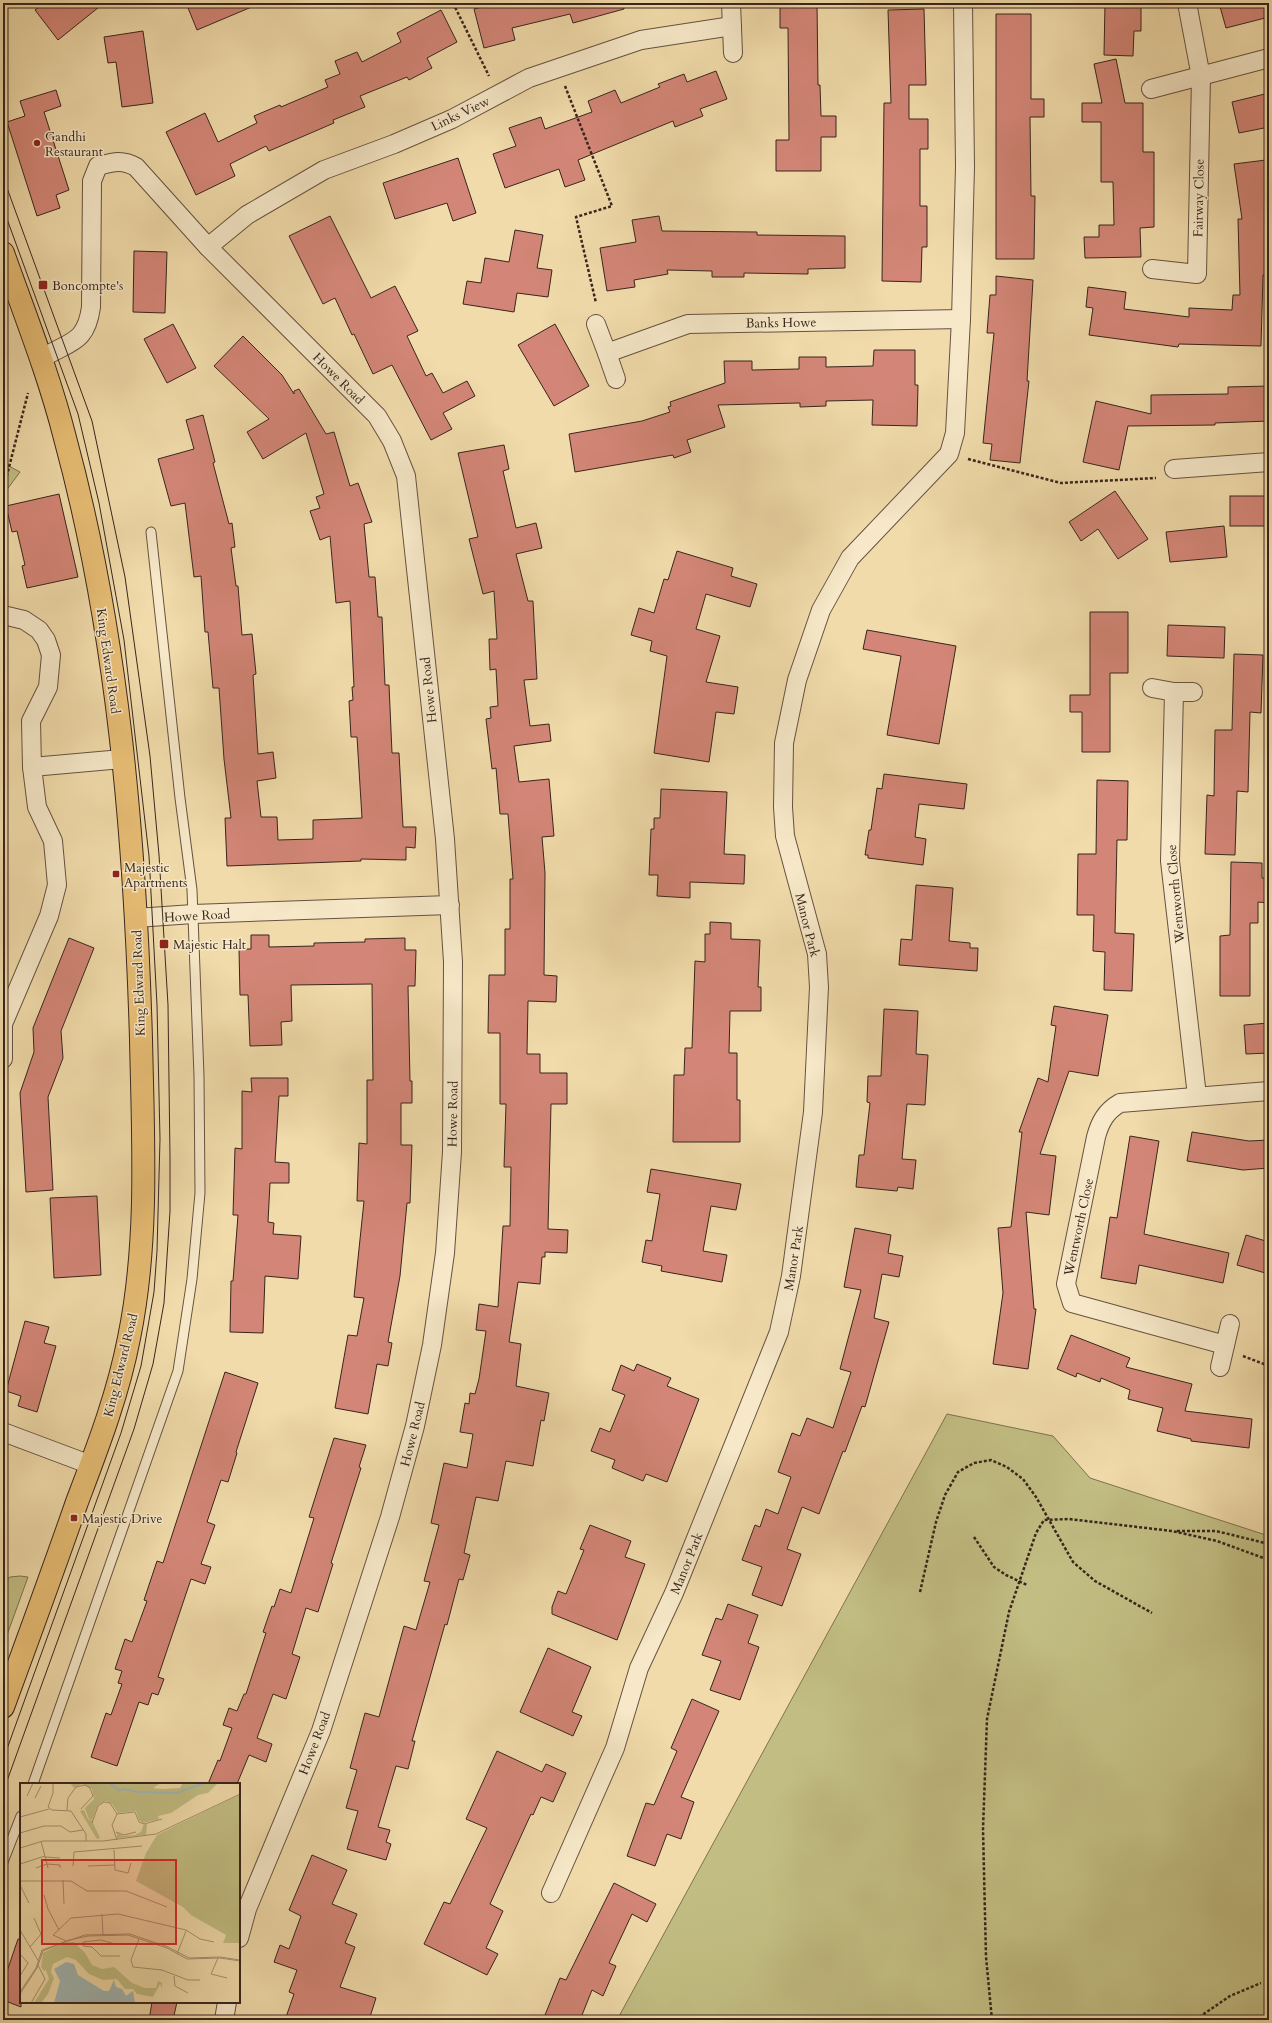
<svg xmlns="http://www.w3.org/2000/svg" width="1272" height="2023" font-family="Cardo,serif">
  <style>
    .green { fill: #c2be83; stroke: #7d7250 }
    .building { fill: #d38677; stroke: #38251c }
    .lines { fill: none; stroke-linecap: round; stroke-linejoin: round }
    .service-casing { stroke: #665240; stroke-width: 11 }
    .minor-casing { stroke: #665240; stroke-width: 20 }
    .primary-casing { stroke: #38251c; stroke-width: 24 }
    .path { stroke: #38251c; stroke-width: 2.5; stroke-dasharray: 3 2; stroke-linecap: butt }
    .service { stroke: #f6e8c8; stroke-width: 9 }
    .minor { stroke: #f6e8c8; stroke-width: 18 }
    .primary { stroke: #e8be75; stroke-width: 22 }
    .tram { stroke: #38251c; stroke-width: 1 }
    .poi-dot { fill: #8f2418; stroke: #f6e8c8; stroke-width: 1.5 }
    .labels { text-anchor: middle; stroke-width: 3; stroke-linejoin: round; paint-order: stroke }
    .street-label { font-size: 13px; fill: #38251c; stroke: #f6e8c8 }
    .poi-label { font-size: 13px; fill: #38251c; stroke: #f6e8c8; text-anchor: start }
    .inset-river { fill: none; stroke: #a1b8b5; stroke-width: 2 }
    .inset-road { fill: none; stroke: #a79271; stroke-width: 1 }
    .view { fill: #d62828; fill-opacity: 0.15; stroke: #d62828; stroke-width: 2 }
    .inset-edge { fill: none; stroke: #38251c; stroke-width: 2 }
  </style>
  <rect width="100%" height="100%" fill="#f1dbaa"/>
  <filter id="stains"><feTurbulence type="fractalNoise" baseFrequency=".005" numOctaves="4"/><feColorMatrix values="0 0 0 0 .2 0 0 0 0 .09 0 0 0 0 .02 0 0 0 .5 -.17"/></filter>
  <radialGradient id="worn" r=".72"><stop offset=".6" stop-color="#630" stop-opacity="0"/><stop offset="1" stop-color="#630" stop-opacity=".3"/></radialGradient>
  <!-- green -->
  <g class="green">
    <path d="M3,463l17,9 -17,23z"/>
    <path d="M947,1414l106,22 37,42 179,58v484h-652z"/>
    <path d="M20,1576l8,1 -25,69v-63l7,-6z"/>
  </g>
  <!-- building -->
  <g class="building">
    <path d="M44,3h60l-46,37 -23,-30z"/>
    <path d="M186,3h75l-64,27z"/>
    <path d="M497,3h127v6l-51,14 -3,-9 -58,14 3,12 -31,8 -10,-39z"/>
    <path d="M780,3h37l1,82h2l1,31h15v21h-15v34h-45v-31h13l-1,-112h-8z"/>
    <path d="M1105,3h36v28h-7l-1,25 -29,-1z"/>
    <path d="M1219,3h50v14l-43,11z"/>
    <path d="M924,9l2,76h-17v34h19v30h-8v57h7v41h-5l-1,35 -39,-1 2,-178h7l-3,-93z"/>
    <path d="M441,10l16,32 -30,16 5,10 -23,12 -2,-3 -47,19 5,11 -32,13 1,3 -65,28 -3,-5 -36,18 5,12 -39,19 -30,-63 39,-19 13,29 39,-19 -3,-7 26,-11 1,2 47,-20 -3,-7 15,-6 -5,-13 22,-9 5,10 39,-20 -4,-9z"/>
    <path d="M996,14h35v85h13v18h-14l1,79h4l-1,63h-38z"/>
    <path d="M143,31l10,72 -31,4 -6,-45 -8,1 -4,-26z"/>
    <path d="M1116,59l9,44h18v49h11v75l-14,1 1,29 -56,1 -1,-21h15v-12h15l-1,-43h-12v-60h-19v-19h20l-8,-39z"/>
    <path d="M716,71l11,28 -27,10 3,7 -28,11 -2,-6 -95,39 7,20 -20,7 -6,-18 -54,19 -12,-34 23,-8 -7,-18 32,-11 4,12 47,-17 -4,-11 27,-11 6,13 39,-16 -2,-3 26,-10 3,8z"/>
    <path d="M56,90l5,16 -17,6 25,78 -13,5 4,13 -23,8 -30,-94 18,-6 -5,-15z"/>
    <path d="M1269,93v34l-30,6 -7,-31z"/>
    <path d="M458,158l18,55 -23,8 -6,-18 -52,16 -12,-36z"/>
    <path d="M1266,160l3,19v96h-6l-2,71 -82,-2 -1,3 -89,-12 4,-27 -7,-1 2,-20 38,5 -2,17 65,8v-9l43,2 1,-15h7l-2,-76h4l-8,-55z"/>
    <path d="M330,216l41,82 24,-12 23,45 -11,5 19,40 6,-3 11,20 24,-12 8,15 -32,17 9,16 -21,11 -39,-75 -19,9 -19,-40 -2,1 -17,-37 -12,6 -34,-68z"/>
    <path d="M659,216l3,15 95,1v3l88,1v32l-37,1v5l-64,-1v4h-32v-6l-45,-1 1,4 -34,6 1,7 -28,4 -7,-43 36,-6 -4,-22z"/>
    <path d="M515,230l28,5 -6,33 15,2 -4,27 -31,-4 -3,19 -51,-8 4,-23 14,2 4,-25 24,4z"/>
    <path d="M134,251l33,1 -2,61 -32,-1z"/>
    <path d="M996,276l37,4 -6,101h2l-9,82 -30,-3 2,-16 -9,-1 11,-110h-7l3,-38h6z"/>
    <path d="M173,324l23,44 -29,15 -23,-44z"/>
    <path d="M555,324l34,62 -35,20 -36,-61z"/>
    <path d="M243,336l39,39 12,19v-3l5,-2 27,45 8,-2 16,54 8,-3 14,39 -8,2 5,53h6l3,40h4l3,68h4l3,68h7l4,74h13l-1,21 -9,-1v13l-45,-1v2l-134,5 -2,-48h6l-7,-59 -5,-71h-6l-5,-56h-3l-4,-56 -7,1 -9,-74 -14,3 -13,-47 36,-10 -8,-29 17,-5 12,47 -2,1 16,61 3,-1 3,24 -4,1 5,38h2l4,49 10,-1 4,40 -3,1 5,79 15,-2 3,26 -19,3 4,36h16l1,23 35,-1v-19l49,-2 -5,-81h-6l-2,-36 4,-1 -1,-13h2l-4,-86 -14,2 -6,-67 -10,4 -10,-29 10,-3 -4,-11 8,-3 -18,-61 -43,26 -16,-27 22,-13 -55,-53z"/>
    <path d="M874,350h41v35h3l-1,41 -45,-1 1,-25 -47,1v5l-26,1v-4l-82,2 7,22 -38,13 4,12 -17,6 -1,-3 -98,17 -6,-38 73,-13 28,-9 -2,-5 3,-1 -1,-4 55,-19 -1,-22h28v9l47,-1v-12h27v10l47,-1z"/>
    <path d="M1269,386v35l-54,2v2l-87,1 -9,44 -36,-8 13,-61 55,13v-19l77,-1v-7z"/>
    <path d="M504,445l5,24 -6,2 13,57 20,-5 6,25 -26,6 12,47h5l4,78 -13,1 6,46 19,-2 2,17 -37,5 5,36 30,-3 5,57 -12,1 3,36 -1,102 13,1 -1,26 -28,-1 -1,53h13v19h27v31h-16l-3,125 20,1 -1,23 -22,-1v5h-3l-2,27 -22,-2 -9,60 12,2 -5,42 33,7 -5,28 -3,-1 -8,46 -27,-5 -8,40 -22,-4 -12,56 6,2 -7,25 -4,-1 -12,46 -2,-1 -33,117h3l-7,28 -12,-3 -18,61 12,3 -4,12 5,2 -5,16 -39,-11 11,-38 -12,-3 11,-38 -7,-2 15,-55 14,4 25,-91 12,4 14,-48 -6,-1 15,-56 -8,-2 13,-60 23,5 6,-34 -13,-2 5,-29 4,1 1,-11 5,1 4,-15 7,-48 -10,-1 3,-26 19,3 5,-81h7l1,-59h-7l2,-63h-6v-71h-12l1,-58h16v-46h5v-50h3l-5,-65h-8l-4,-46 -4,1 -6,-50 5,-1 -1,-11 8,-1 -2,-37 -6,1 -1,-31h8l-3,-48 -11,3 -14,-55 9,-2 -20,-84z"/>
    <path d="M1115,491l33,48 -30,20 -20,-30 -17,12 -12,-19z"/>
    <path d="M59,494l19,83 -51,11 -5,-22 3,-1 -8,-34 -5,1 -6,-26z"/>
    <rect x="1230" y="496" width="39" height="30"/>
    <path d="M1224,526l3,31 -57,5 -4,-30z"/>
    <path d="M677,551l56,17 -2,8 26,8 -7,23 -44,-13 -10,35 24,7 -14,46 32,5 -4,27 -18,-2 -7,50 -55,-9 13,-97 -17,-5 2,-10 -21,-6 8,-27 15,5 10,-34 4,1z"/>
    <path d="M1090,612h38v61h-18v79h-28v-40h-12v-17h20z"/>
    <path d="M1168,625l57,2 -1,31 -57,-2z"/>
    <path d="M867,630l89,16 -17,98 -52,-9 14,-79 -38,-7z"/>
    <path d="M1234,654l29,1 -2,58 -11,-1 -2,80 -11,-1 -2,64 -30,-1 2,-59 7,1 1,-66h17z"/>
    <path d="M884,774l83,10 -3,25 -45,-5 -4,33 11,2 -3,26 -55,-7v-3h-3l4,-25h2l6,-42 5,1z"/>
    <path d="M1097,780l31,1 -1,59h-10l-2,93 19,1 -2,57 -28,-1 1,-38 -12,-1 1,-36h-17l1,-61h18z"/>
    <path d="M661,789l66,3 -3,62 21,1 -1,29 -54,-2v16l-33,-2 1,-21h-9l2,-46h3v-11h6z"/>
    <path d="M1231,862l31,1v15h7v25l-11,-1v21h-8v73h-30v-60l10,-1z"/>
    <path d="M916,885l37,3 -4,53 21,2v5h8l-1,23 -78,-6 2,-26 11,1z"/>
    <path d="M710,922l21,1v16l29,1 -2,47h3v24h-31l-1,42h8v47h3v42h-67l1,-67h10l1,-27h7l3,-87 10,1v-28h5z"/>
    <path d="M251,935h18v12l45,-1v-3l51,-1v-3l40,-1v12h11l-1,36h-7l2,95h2v22h-11v42h11l-2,58h-3l-7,73 -12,66 4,1 -4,23 -11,-2 -9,50 -33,-6 13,-73 9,1 7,-38 -10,-1 10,-96h-7l2,-58 8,1v-64h6l-1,-96 -81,1 1,36 -11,1 1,23 -32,1 -2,-51h-8l-1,-46h12z"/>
    <path d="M69,938l25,10 -33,83 2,27 -15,39 5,93 -27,2 -6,-99 14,-41 -1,-24z"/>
    <path d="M1054,1006l54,9 -10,61 -29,-5 -29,83 16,2 -7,59 -23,-3 8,97h2l-8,60 -35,-5 10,-71 -5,-65 13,-1 11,-95h-3l19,-54 10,4 8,-56 -5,-1z"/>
    <path d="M884,1009l34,2 -2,43 12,1 -3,50 -18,-1 -5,55 14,1 -3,29 -15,-2 -1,4 -41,-4 3,-32h5l6,-52 -3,-1 1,-26h13z"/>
    <path d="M1269,1023v30l-23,1 -2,-29z"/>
    <path d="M251,1078h37v18h-9l-4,66 14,1v20h-19l-2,39 6,1 -1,11 28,2 -3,43 -33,-3 -2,57 -33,-1 1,-51h2l5,-66h-5l2,-67 7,1v-58l10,1z"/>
    <path d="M1192,1132l57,9 20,-1v28l-26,2 -56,-9z"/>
    <path d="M1130,1136l29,5 -15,93 85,19 -6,30 -84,-18 -3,19 -35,-6 9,-61 7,1z"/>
    <path d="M651,1169l90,15 -5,26 -25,-4 -8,45 24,4 -5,27 -61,-11 1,-5 -20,-4 4,-22 6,1 8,-47 -13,-2z"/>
    <path d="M97,1196l4,79 -47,3 -4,-80z"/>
    <path d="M855,1228l36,7 -3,18 15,3 -4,21 -17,-3 -8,44 15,4 -24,85 -3,-1 -17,46 -2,-1 -24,63 -17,-7 -15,42 14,5 -19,52 -30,-11 10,-28 -20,-7 13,-35 5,2 6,-18 12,5 13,-37 -13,-5 14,-39 8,3 7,-18 26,10 18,-56 -11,-3 21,-79 -17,-3z"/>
    <path d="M1246,1235l23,7v32l-32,-9z"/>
    <path d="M25,1321l24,6 -5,16 12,3 -19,66 -19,-6 3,-10 -15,-5z"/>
    <path d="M1071,1335l59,23 -4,9 66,17 -7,27 67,8 -3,29 -58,-7v-2l-34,-8 6,-23 -35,-9 2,-9 -29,-12 -1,4 -23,-9 -1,4 -19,-8z"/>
    <path d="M637,1364l34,14 -4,8 32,13 -32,83 -21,-8 -3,7 -31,-13 3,-8 -24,-9 9,-23 10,4 15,-37 -13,-5 9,-25 13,6z"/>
    <path d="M225,1372l33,11 -22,69 1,1 -9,29 -7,-2 -14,42 8,3 -14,39 10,3 -6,17 -14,-5 -33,98 6,2 -6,16 -6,-2 -4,12 -9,-3 -22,64 -26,-9 15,-44 5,2 11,-31 -4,-1 4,-12 -7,-2 10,-30 7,3 15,-41 -3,-1 13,-39 6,2z"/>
    <path d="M334,1438l32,7 -7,22 2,1 -30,95 2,1 -15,48 -12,-4 -14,46 8,3 -14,42 -13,-5 -16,44 15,6 -6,18 -17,-7 -12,29h-29l10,-24 2,1 12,-33 -9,-3 6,-17 8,3 7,-17h2l20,-61 -3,-1 9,-26 2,1 6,-18 11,4 23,-75 -5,-1z"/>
    <path d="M590,1525l41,16 -6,16 20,7 -28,76 -65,-26v-7l6,-16 8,3 18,-44 -4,-1z"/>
    <path d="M728,1604l30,11 -10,28 11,4 -19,53 -30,-10 11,-29 -19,-6 14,-37 6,2z"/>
    <path d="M548,1648l43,19 -19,45 10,4 -9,20 -53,-24z"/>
    <path d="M692,1699l27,12 -38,86 13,5 -13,37 -14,-5 -12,32 -28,-10 19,-53 8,2 23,-54 -6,-3z"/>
    <path d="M497,1751l45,21 4,-8 20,9 -13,29 -12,-5 -8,18 -2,-1 -41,90 13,7 -17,37 12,6 -11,21 -63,-31 20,-42 6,2 37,-76 -21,-9z"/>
    <path d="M312,1855l35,15 -15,34 25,10 -12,29 10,4 -15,40 36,11 -7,22h-84l9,-26 -5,-2 8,-22 -23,-8 6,-17 9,4 12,-33 -12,-6z"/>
    <path d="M614,1883l42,21 -9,18 -15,-8 -23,49 7,3 -13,30 -11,-6 -12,30h-37l17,-42 6,2z"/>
    <path d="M18,1939h3v68l-18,-7v-17z"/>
    <path d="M152,2002h25l-4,18h-24z"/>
  </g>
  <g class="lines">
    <!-- service casing -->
    <g class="service-casing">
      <g id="service">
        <path d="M33,1784l145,-413 14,-92 8,-86 -1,-117 -7,-186 -12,-92 -29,-266"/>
        <path d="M3,1862l18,-46"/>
      </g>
    </g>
    <!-- minor casing -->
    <g class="minor-casing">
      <g id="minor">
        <path d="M731,3l2,50"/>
        <path d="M1151,89l118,-31"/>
        <path d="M208,247l39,-32 77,-45 70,-26 58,-25 77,-41 112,-38 91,-14"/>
        <path d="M1152,269l45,5 4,-197 -14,-74"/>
        <path d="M596,324l11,29 81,-29 273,-5"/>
        <path d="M607,353l9,26"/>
        <path d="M41,359c27,-18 45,-14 50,-52l1,-126 6,-15c15,-4 24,-7 38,1l72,80 169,169 15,25 14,35 39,363 8,123 -1,190 -7,101 -13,92 -17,81 -25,91 -69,214 -74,178 -8,29"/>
        <path d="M1174,469l95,-7"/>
        <path d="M3,615l21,5 15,10 7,10 5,15 -3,32 -17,34 1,46 5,40 16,34 4,44 -8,31 -46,108v35"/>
        <path d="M1152,688l22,4h19"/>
        <path d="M1174,692l-4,169 27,235"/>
        <path d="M32,767l90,-8"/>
        <path d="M136,918l57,-4 257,-9"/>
        <path d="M1225,1345l-153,-42 -6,-19 30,-147c4,-15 10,-26 24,-34l149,-12"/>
        <path d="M1220,1367l10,-43"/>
        <path d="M3,1432l88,33"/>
        <path d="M551,1893l64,-145 24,-80 35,-75 105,-261 12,-56 22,-164 6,-125 -2,-33 -32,-118 -2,-29 1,-64 13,-63 24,-70 29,-52 99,-104 6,-21 6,-114 4,-152 -2,-164"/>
        <path d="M224,2020l3,-18"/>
      </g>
    </g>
    <!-- primary casing -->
    <g class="primary-casing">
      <path id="primary" d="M3,253c22,62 46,122 62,185 53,195 70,400 76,601 2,99 8,202 -12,299 -11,57 -32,111 -52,164 -24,69 -49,137 -74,205"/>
    </g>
    <!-- path -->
    <g class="path">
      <path d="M453,3l36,73"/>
      <path d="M565,86l47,120 -36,11 20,86"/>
      <path d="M968,459l93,24 95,-5"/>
      <path d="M3,480l4,-5 21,-82"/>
      <path d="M1243,1356l26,10"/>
      <path d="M1177,1531h39l53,13"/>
      <path d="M974,1537l20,30 12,8 21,10"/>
      <path d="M920,1592l16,-70 9,-27 13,-23 16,-9 17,-3 16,7 16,12 13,18 37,65 22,19 57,32"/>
      <path d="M992,2020l-6,-63 -3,-128 4,-110 22,-107 27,-79 8,-13 25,-1 103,12 45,10 52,19"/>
      <path d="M1195,2020l35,-24 31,-13"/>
    </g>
    <!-- service -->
    <use href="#service" class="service"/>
    <!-- minor -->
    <use href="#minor" class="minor"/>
    <!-- primary -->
    <use href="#primary" class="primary"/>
    <!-- tram -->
    <g class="tram">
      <path d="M3,177l89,244 33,156 25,179 9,99 9,150 2,153v53l-6,92 -11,61 -19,65 -131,363"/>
      <path d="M3,208l75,206 21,89 25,137 25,216 8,149 3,134 -3,112 -3,41 -13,74 -20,67 -118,327"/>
    </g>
  </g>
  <!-- markers -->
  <g class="poi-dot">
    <circle cx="37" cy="143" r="4"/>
    <rect x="38" y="280" width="10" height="10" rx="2"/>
    <rect x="112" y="870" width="8" height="8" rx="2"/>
    <rect x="159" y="939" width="10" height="10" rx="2"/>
    <rect x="70" y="1514" width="8" height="8" rx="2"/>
  </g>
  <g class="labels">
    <!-- street labels -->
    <g class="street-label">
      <text transform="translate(460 113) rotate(-26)" y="5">Links View</text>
      <text transform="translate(1198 198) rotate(-89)" y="5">Fairway Close</text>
      <text transform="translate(781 322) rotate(-1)" y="5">Banks Howe</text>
      <text transform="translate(339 378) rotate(45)" y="5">Howe Road</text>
      <text transform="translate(109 661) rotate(82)" y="5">King Edward Road</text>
      <text transform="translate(428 690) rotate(-96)" y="5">Howe Road</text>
      <text transform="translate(1175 894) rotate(-95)" y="5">Wentworth Close</text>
      <text transform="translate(197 915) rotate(-3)" y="5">Howe Road</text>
      <text transform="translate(808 925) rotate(76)" y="5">Manor Park</text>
      <text transform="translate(138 983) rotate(-92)" y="5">King Edward Road</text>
      <text transform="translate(452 1114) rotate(-89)" y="5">Howe Road</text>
      <text transform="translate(1078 1227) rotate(-78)" y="5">Wentworth Close</text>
      <text transform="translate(793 1258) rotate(-81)" y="5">Manor Park</text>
      <text transform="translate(120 1365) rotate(-76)" y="5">King Edward Road</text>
      <text transform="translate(412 1434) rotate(-76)" y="5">Howe Road</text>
      <text transform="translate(686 1563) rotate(-68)" y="5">Manor Park</text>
      <text transform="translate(314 1743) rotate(-69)" y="5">Howe Road</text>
    </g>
    <!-- poi labels -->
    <g class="poi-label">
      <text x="45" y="141">Gandhi<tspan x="45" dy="15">Restaurant</tspan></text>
      <text x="52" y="290">Boncompte's</text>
      <text x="124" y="872">Majestic<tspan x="124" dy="15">Apartments</tspan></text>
      <text x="173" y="949">Majestic Halt</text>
      <text x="82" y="1523">Majestic Drive</text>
    </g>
  </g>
  <!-- overview -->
  <g transform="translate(20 1783)">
    <rect width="220" height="220" fill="#f1dbaa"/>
    <path d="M50,0h91l-8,5 10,1 17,-1 3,-5h35l-10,10 -10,2 -27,18 -13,3 1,3 -16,4 -4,-3 -3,-9 -18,2 -6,-9 -6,-3 -8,4 -6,15 -3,-1 -4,-11 9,-9 -2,-10 -10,-5 -8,4zM220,11v149h-17l3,-8 -35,-20 -8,-8 -47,-26 10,-28 11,-18zM64,27l4,9 4,2 8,17 -3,1 -17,-28zM124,41h3l-1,11 -29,3v-5l6,3 12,-1 6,-3zM54,159l11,11 7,12 10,4 12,-2 18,16 13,5h11l2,-7 4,2v5l-2,-4 -7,13 -16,-3 -4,-5h-8l-8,-10 -14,1 -14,-6 -13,-14 -9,-3 -14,7 -2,8 3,6 -6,16 -7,9h-7l15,-24 -3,-9 -2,1 -3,-4 2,-14 20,-10z" fill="#c2be83"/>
    <path d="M46,179l8,2 4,11 26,16h5l5,-11 2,7 6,2 4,7 7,-5 2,12h-81l6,-22 -6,-12z" fill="#a1b8b5"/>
    <path class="inset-river" d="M90,0l9,8 5,-2 14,3 39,1 27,-10"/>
    <path class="inset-road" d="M33,0v10l-5,14 4,3 19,1 15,23v7M7,13l6,-13M15,15l6,-12M47,27l1,-12 8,-11 9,-2 5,3 3,8 -12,13M97,31l18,-2 4,10 5,2 18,-5M0,34l29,-8M72,40l6,-17 6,-4 6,1 7,11 -5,11 5,15M96,49l8,3 12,-3M0,50l24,-7h17l9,6 13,-2M21,58l7,27M0,65l23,-7h60l53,-7 84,-40M94,67l1,20 13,3 3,-10M25,74l15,1M0,81l25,-8M53,83l1,-14 68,-6M68,83l27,-1M16,85l11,-4 13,1v3M43,97l1,24M0,98h51l16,10h39l41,16M0,102l9,18M24,112l4,14 11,21M82,131l1,21M0,147l19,32M119,156l-8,21 2,7 29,3 26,10h12M46,158l-13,-6 18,-17 47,-4 68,16 14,9 14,3M10,164l11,-13 -7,-16M0,171l8,9 -8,13M157,171l9,-23M100,173h-19l-9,-9 -9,-1v-4l18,-2 14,4h9M198,175l-7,16 16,4M154,193l1,10 13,7M0,209l16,-24 6,-18 43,-15 45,-1 38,13 21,11 31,-1 20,3M0,211l17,-26 6,-17 26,-11 19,-4 40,-1 39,13 20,11 33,-1 20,3M11,220l14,-24 -7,-14"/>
    <path class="view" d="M22,77h134v84h-134z"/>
    <rect width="220" height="220" class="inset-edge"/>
  </g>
  <!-- margin -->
  <rect width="1272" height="2023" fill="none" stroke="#f1dbaa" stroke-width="16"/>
  <rect x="4" y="4" width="1264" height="2015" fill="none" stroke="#38251c" stroke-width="2"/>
  <rect x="8" y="8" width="1256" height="2007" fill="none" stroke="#38251c"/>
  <rect width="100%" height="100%" filter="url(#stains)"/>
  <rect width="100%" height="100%" fill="url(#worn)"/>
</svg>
